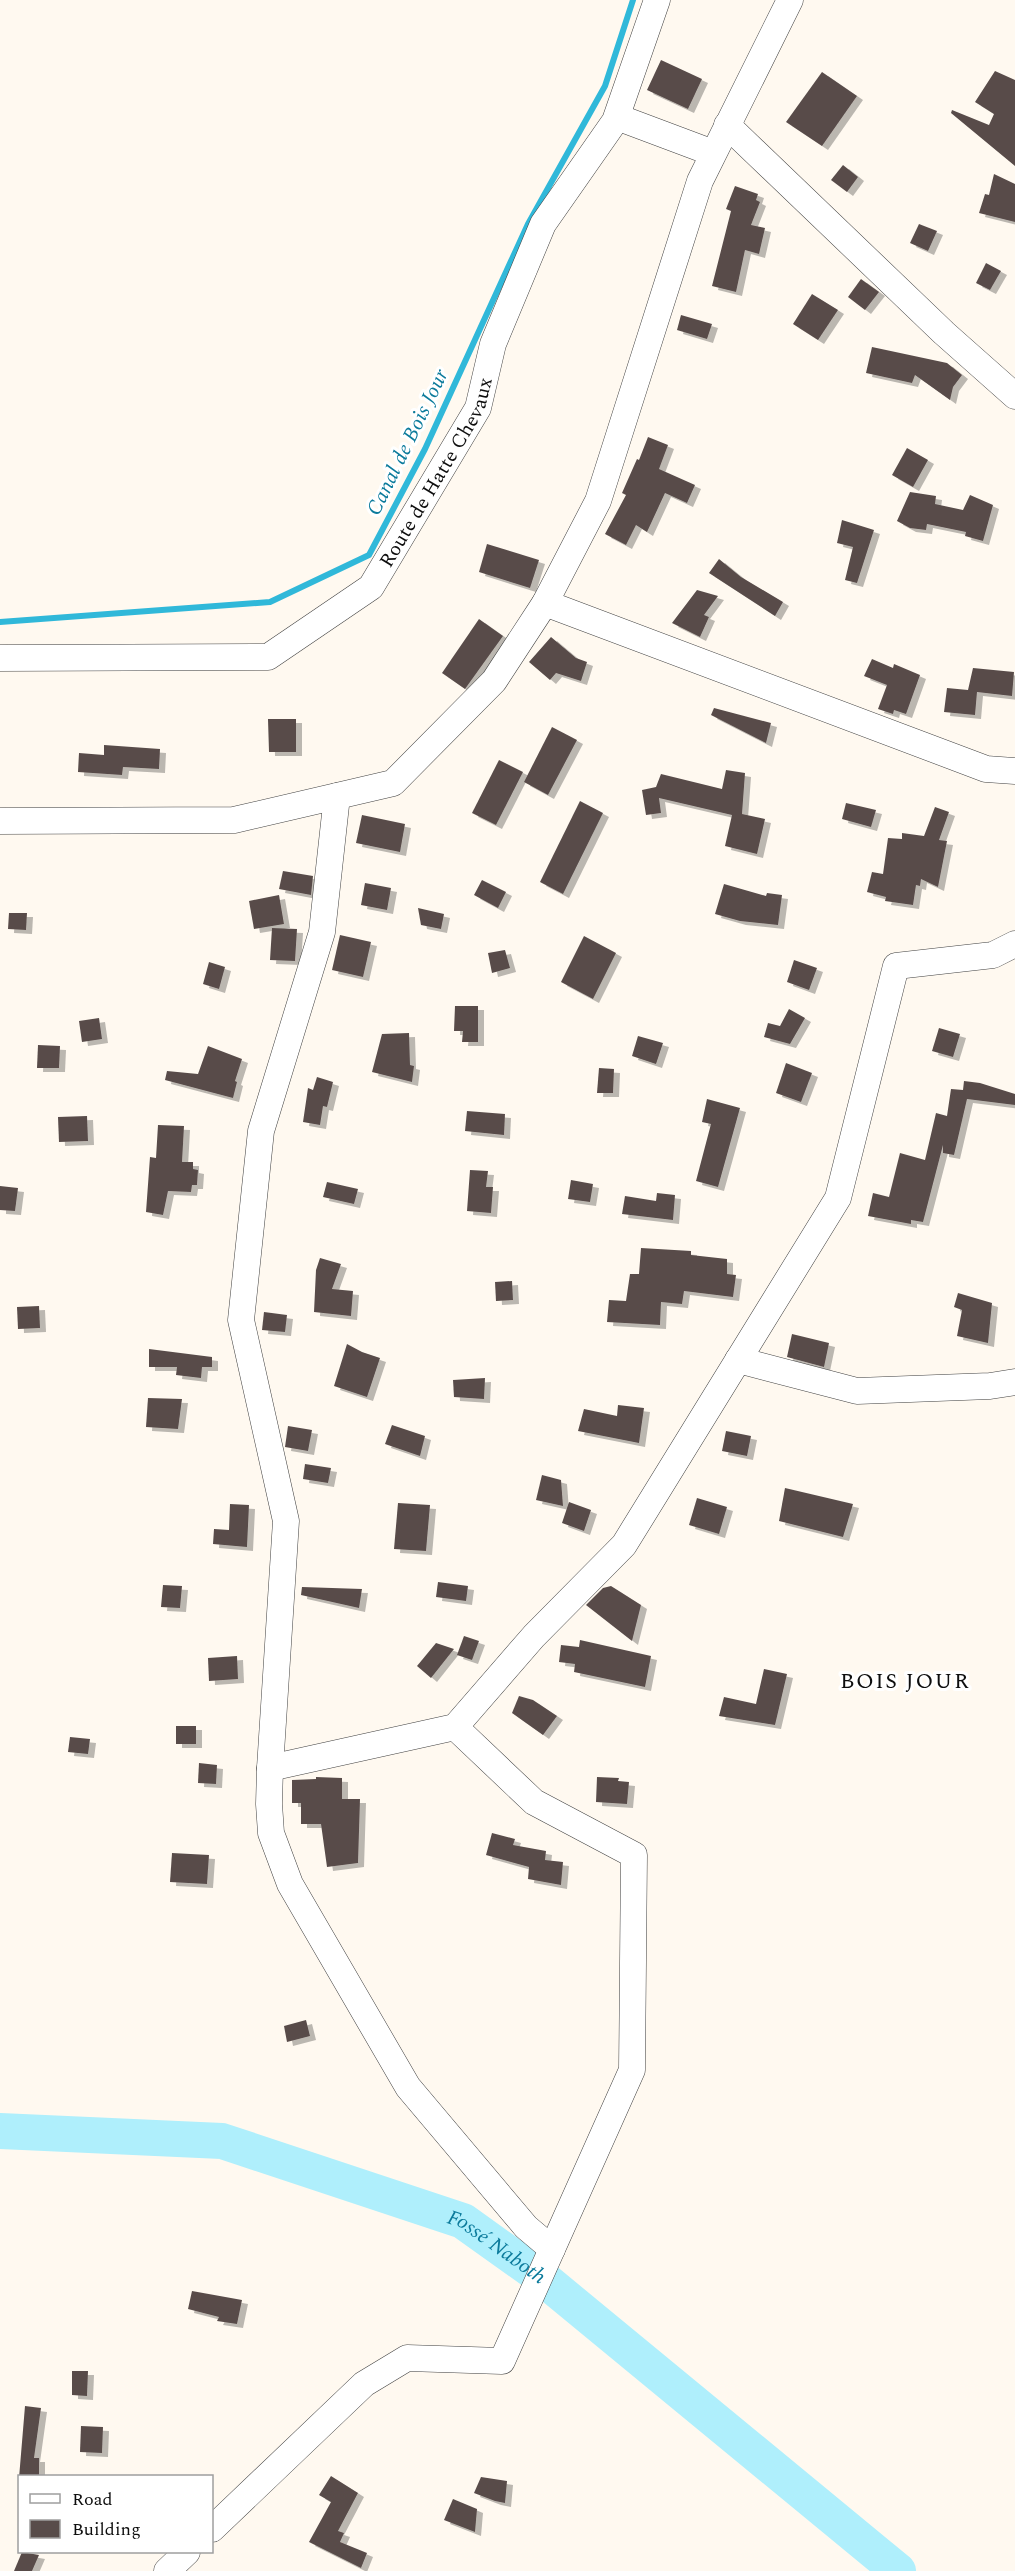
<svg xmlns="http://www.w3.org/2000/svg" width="1015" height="2571" font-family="Spectral,serif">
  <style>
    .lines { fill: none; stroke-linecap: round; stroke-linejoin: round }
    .stream { stroke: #30b8d9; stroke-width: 6 }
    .river { stroke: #afeffc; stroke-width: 36 }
    .building { fill: #584c4a; filter: url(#shadow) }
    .minor-casing { stroke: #414141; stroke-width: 27 }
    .minor { stroke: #fff; stroke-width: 26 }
    .labels { text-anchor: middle; stroke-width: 6; stroke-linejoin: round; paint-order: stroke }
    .street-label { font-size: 20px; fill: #0e0e0e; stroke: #fff }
    .water-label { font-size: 21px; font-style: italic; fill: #0c7b9c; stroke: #fff }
    .quarter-label { font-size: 22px; letter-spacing: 1.5px; fill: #0e0e0e; stroke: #fff }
  </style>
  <defs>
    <filter id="shadow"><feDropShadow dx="6" dy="4" stdDeviation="0" flood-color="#0004"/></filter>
  </defs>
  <rect width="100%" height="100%" fill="#fff9f0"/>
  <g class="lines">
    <!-- stream -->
    <path class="stream" d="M0,622l270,-20 99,-47 56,-106 103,-225 77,-138 28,-86"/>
    <!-- river -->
    <path class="river" id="s1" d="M0,2131l222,10 241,80 77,55 358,295"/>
  </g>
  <!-- building -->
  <g class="building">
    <path d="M661,60l41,19 -14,30 -41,-19z"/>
    <path d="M995,71l20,9v86l-64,-53 1,-3 37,15 5,-11 -19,-12z"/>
    <path d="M822,72l35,24 -35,50 -36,-24z"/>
    <path d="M843,165l15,12 -11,15 -16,-12z"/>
    <path d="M994,174l21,10v38l-36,-9 6,-19 4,1z"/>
    <path d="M735,186l23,8 -2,6 4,2 -9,23 14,3 -6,26 -14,-4 -9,42 -24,-6 19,-75 -5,-2z"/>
    <path d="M919,224l18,7 -9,20 -18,-8z"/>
    <path d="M986,263l15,8 -11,19 -14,-7z"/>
    <path d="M861,279l18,13 -14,18 -17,-13z"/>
    <path d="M812,294l26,16 -20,30 -25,-16z"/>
    <path d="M681,315l31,9 -5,15 -30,-9z"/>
    <path d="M872,347l75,16 15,12 -9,12 -3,13 -35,-25 -3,8 -46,-10z"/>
    <path d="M648,437l20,8 -9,24 36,16 -8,18 -22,-10 -18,39 -11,-7 -10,20 -21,-11 21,-39 -4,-2 15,-34 2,1z"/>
    <path d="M907,448l21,12 -15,27 -21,-12z"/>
    <path d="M910,492l26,4 -1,8 28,6 7,-15 23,10 -10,36 -18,-5 1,-4 -39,-8 -1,6 -16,-2 -13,-7z"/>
    <path d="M842,520l32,10 -17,53 -12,-3 8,-33 -16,-4z"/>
    <path d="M487,544l52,16 -9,28 -51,-16z"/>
    <path d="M719,559l22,18 42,25 -8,14 -66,-43z"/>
    <path d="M697,590l21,6 -14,19 5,2 -9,20 -28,-14z"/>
    <path d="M479,619l24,17 -38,53 -23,-16z"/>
    <path d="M551,637l25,21 11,4 -6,19 -25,-8 -6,7 -21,-18z"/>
    <path d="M872,659l21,9 1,-4 26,11 -14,39 -12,-4 -1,4 -15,-5 9,-24 -23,-9z"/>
    <path d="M973,668l41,4 -2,24 -35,-4 -2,23 -31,-3 3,-24 21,2z"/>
    <path d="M714,708l57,15 -5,20 -55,-28z"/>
    <path d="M268,719h28v33h-27z"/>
    <path d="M552,727l25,13 -29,55 -24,-13z"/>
    <path d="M104,745l56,4 -1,20 -36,-2 -1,8 -44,-3 1,-19 25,2z"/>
    <path d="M499,760l24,12 -27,53 -24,-12z"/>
    <path d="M726,770l19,3 -3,41 23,5 -8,35 -32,-8 7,-31 -73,-17 2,15 -15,2 -4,-25 14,-3 5,-13 61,15z"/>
    <path d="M580,801l23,12 -40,81 -23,-12z"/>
    <path d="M846,803l30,7 -5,17 -29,-8z"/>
    <path d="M935,807l14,5 -10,28 8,1 -9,46 -17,-8 -1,7 -4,-1 -3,20 -28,-4 1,-4 -19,-5 5,-20 11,2 5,-36 14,1v-6l22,3z"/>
    <path d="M362,815l43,9 -5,28 -44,-9z"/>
    <path d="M283,871l30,5 -2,19 -32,-6z"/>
    <path d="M482,880l24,12 -8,16 -24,-13z"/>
    <path d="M365,883l26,5 -4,22 -26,-5z"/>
    <path d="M724,884l42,12 1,-3 15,2 -4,30 -38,-4 -25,-7z"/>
    <path d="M279,895l5,29 -30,5 -5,-28z"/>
    <path d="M418,908l26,6 -3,15 -20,-4z"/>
    <path d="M9,913h18l-1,17 -18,-1z"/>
    <path d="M272,928l25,1 -2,32 -25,-1z"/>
    <path d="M340,935l31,7 -8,35 -31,-7z"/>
    <path d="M584,936l32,17 -23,46 -32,-17z"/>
    <path d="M505,950l5,18 -18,5 -4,-20z"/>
    <path d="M794,960l23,8 -8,22 -22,-8z"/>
    <path d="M209,962l16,5 -6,22 -16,-5z"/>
    <path d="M455,1006h23v36h-16l1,-11h-9z"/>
    <path d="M789,1009l16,9 -15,26 -26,-7 4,-14 12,3z"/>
    <path d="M99,1018l3,21 -20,3 -3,-21z"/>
    <path d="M939,1028l21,6 -7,23 -21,-6z"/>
    <path d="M409,1033l1,32 4,1 -2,16 -40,-10 10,-38z"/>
    <path d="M638,1036l25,7 -7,21 -24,-8z"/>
    <path d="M38,1045l22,1 -1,22h-22z"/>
    <path d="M208,1046l34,13 -7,22 2,1 -4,16 -68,-18 2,-9 31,3z"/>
    <path d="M786,1063l26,10 -11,29 -25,-9z"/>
    <path d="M599,1068l15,1 -1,24h-16z"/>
    <path d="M317,1077l16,5 -6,25 -4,-1 -3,19 -17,-3 5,-34 5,2z"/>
    <path d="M964,1081l16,2 35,11v11l-48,-6 -13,56 -11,-2v-8l-20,77 -12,-2v4l-43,-8 5,-23 16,4 11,-44 25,7 11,-47 11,3 4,-27 12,1z"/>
    <path d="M707,1099l33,9 -22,79 -22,-6 15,-57 -9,-2z"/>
    <path d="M467,1111l38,3 -1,21 -39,-4z"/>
    <path d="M87,1116l1,25 -29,1 -1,-25z"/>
    <path d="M158,1125l26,1 -2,36h11v7l5,1 -1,15h-5l-1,7 -23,-1 -5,24 -17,-3 4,-55 6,1z"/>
    <path d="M470,1170l18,1 -2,16h7l-2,26 -24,-2z"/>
    <path d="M571,1180l22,4 -3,18 -22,-3z"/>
    <path d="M327,1182l31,7 -4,15 -31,-7z"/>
    <path d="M0,1186l18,2 -3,23 -15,-1z"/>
    <path d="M657,1193l18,2 -2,25 -51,-6 3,-18 31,5z"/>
    <path d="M641,1248l50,3v4l36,4v15l9,1 -3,22 -49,-6 -2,13 -21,-2 -1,23 -53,-3 2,-22 17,1 4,-27h9z"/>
    <path d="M320,1258l21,6 -9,25 21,2 -2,25 -37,-4 2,-42z"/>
    <path d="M512,1281l1,19 -17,1 -1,-19z"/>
    <path d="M958,1293l34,10 -4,40 -31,-7 5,-26 -8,-3z"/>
    <path d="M39,1306l1,22 -22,1 -1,-22z"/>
    <path d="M264,1312l23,3 -2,17 -23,-2z"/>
    <path d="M792,1334l37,9 -5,24 -37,-10z"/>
    <path d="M347,1344l15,8 18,6 -13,39 -33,-11z"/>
    <path d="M149,1349l63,8v10h-10l-1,11 -25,-3 1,-8h-28z"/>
    <path d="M485,1378l-1,21 -30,-2 -1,-17z"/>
    <path d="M148,1398l34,1 -4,30 -32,-2z"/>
    <path d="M618,1405l26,3 -5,35 -61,-12 6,-22 33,7z"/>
    <path d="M392,1425l33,11 -5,20 -35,-12z"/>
    <path d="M288,1426l24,4 -4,21 -23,-4z"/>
    <path d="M726,1431l25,5 -4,20 -25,-5z"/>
    <path d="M305,1464l26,4 -3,15 -25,-4z"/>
    <path d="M542,1475l19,5 2,26 -27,-6z"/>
    <path d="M785,1488l68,16 -10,33 -64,-16z"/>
    <path d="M697,1498l30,9 -8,27 -30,-9z"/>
    <path d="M569,1502l22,8 -7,21 -22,-8z"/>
    <path d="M398,1503l32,2 -4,46 -32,-2z"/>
    <path d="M230,1504l19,1 -2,42 -34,-3 1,-15 15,1z"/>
    <path d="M438,1582l30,4 -2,15 -30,-4z"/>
    <path d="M163,1585l19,1 -2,22 -19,-1z"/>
    <path d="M611,1586l30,19 -9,36 -46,-36 17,-17z"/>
    <path d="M302,1587l60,2 -3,19 -58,-13z"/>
    <path d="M464,1636l15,5 -7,19 -15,-5z"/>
    <path d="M580,1640l71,16 -6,31 -71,-15 1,-8 -16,-2 2,-17 18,2z"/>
    <path d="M436,1643l18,6 -23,29 -14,-12z"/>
    <path d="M237,1656l1,23 -29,2 -1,-23z"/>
    <path d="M764,1669l23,5 -12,51 -56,-9 5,-19 32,7z"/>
    <path d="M519,1696l14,4 24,16 -14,19 -31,-22z"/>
    <rect x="176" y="1726" width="20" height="18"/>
    <path d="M70,1737l20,2 -2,15 -20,-2z"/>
    <path d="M199,1763l18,2 -1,19 -18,-1z"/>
    <path d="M316,1777l26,1v21h18l-2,64 -31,4 -6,-43h-20v-21h-9v-23l24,-1z"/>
    <path d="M597,1777l22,1 -1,3 11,1 -2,22 -31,-2z"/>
    <path d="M492,1833l23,6 -2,6 33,6 -1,9 18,2 -2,23 -33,-6 1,-12 -43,-12z"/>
    <path d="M172,1853l37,2 -2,29 -37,-2z"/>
    <path d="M306,2020l4,16 -23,6 -3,-16z"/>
    <path d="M192,2291l50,9 -5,24 -20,-3 2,-4 -31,-8z"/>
    <path d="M72,2371h16l-1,25 -15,-1z"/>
    <path d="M25,2406l16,2 -7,50h5v18l-20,2z"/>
    <path d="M81,2426l22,1 -1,26 -22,-1z"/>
    <path d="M331,2476l27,17 -20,38 6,2 -4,9 27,11 -6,15 -52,-26 22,-40 -12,-7z"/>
    <path d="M481,2477l26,4 -2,22 -10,-2 -21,-8z"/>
    <path d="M453,2499l24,10 -2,23 -31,-12z"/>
    <path d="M22,2552l17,3 -7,16h-18z"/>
  </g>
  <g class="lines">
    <!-- minor casing -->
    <g class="minor-casing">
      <g id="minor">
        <path d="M617,117l96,36"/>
        <path d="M727,125l217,208 71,63"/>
        <path d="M545,603l441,166 29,2"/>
        <path id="s2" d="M0,658l268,-1 103,-70 107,-179 15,-64 50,-120 72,-103 42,-121"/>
        <path d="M337,796l-15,136 -61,199 -20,189 45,201 -16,247 -1,36 2,29 19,51 118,203 118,140 26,22"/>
        <path d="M0,821l234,-1 159,-37 101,-102 51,-78 53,-102 102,-320 90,-181"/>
        <path d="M738,1360l119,31 133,-5 25,-4"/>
        <path d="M270,1768l185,-41 79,-91 90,-91 214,-347 58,-232 97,-11 22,-11"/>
        <path d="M212,2529l152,-145 43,-26 95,3 130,-291 2,-215 -100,-53 -79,-75"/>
        <path d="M167,2571l20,-19"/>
      </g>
    </g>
    <!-- minor -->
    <use href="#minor" class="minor"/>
  </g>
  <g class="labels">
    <!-- street labels -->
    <g class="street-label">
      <text dy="7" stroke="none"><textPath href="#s2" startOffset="525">Route de Hatte Chevaux</textPath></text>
    </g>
    <!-- water labels -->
    <g class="water-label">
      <text transform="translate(407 442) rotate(-64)" y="7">Canal de Bois Jour</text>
      <text dy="7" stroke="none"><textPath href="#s1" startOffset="518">Fossé Naboth</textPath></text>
    </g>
    <!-- quarter labels -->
    <g class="quarter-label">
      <text x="905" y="1688">BOIS JOUR</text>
    </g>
  </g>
  <!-- legend -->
  <rect x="18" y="2475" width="195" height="78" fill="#ffffff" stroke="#9f9f9f" stroke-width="1.5"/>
  <rect x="30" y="2494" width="30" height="9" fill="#ffffff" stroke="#9f9f9f" stroke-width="1.5"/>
  <text x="72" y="2505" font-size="18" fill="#0e0e0e">Road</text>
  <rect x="30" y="2520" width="30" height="18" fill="#584c4a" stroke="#9f9f9f" stroke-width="1.5"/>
  <text x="72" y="2535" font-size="18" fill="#0e0e0e">Building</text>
</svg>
